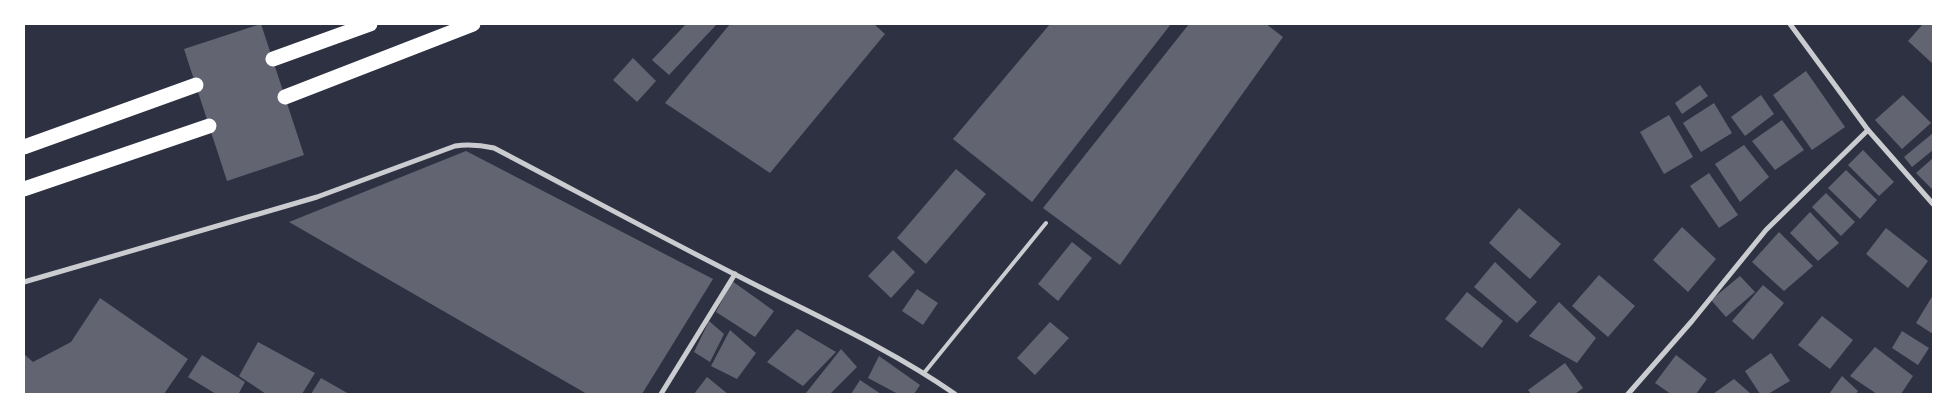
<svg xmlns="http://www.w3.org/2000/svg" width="1957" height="418" font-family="'Roboto Serif',serif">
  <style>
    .building { fill: #626471 }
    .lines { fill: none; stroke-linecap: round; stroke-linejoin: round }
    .service { stroke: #caccd0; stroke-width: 4 }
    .minor { stroke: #caccd0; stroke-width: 5 }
    .motorway { stroke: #fff; stroke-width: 15 }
  </style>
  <rect width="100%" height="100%" fill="#2d3142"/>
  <!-- building -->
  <g class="building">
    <path d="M261,24l43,131 -77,26 -43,-132z"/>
    <path d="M686,24h31l-48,51 -17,-15z"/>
    <path d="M730,24h144l11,10 -115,139 -105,-70z"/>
    <path d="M1050,24h121l-139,178 -79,-63z"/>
    <path d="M1189,24h77l17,13 -163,228 -77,-57z"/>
    <path d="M1923,24h10v40l-25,-23z"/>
    <path d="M633,58l23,23 -19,21 -24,-22z"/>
    <path d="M1806,71l39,56 -33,23 -39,-55z"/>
    <path d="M1700,85l8,11 -26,18 -7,-11z"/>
    <path d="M1761,95l13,19 -29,22 -14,-19z"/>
    <path d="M1903,95l28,28 -29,26 -27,-29z"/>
    <path d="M1714,103l18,30 -31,19 -18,-29z"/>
    <path d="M1669,115l24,42 -29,17 -24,-42z"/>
    <path d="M1782,120l22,30 -29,20 -23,-29z"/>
    <path d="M1933,133v17l-21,17 -8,-10z"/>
    <path d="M1744,145l25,32 -29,25 -25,-38z"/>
    <path d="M1863,150l31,32 -15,14 -31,-31z"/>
    <path d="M466,151l247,128 -71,115h-55l-298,-172z"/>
    <path d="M1933,158v32l-17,-17z"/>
    <path d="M956,169l30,25 -60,70 -29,-26z"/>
    <path d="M1846,170l31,30 -17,19 -32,-31z"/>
    <path d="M1709,173l29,42 -19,13 -29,-42z"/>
    <path d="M1826,193l29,29 -14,14 -29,-29z"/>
    <path d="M1519,208l42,36 -31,35 -41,-36z"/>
    <path d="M1810,212l29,31 -21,18 -28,-28z"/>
    <path d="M1682,227l34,32 -28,33 -35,-32z"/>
    <path d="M1886,228l42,33 -20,27 -42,-34z"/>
    <path d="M1779,232l34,34 -29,25 -32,-29z"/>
    <path d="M1072,242l20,16 -34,43 -20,-17z"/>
    <path d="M893,250l22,22 -24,26 -23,-22z"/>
    <path d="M1495,262l42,40 -20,21 -43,-36z"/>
    <path d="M1599,275l36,31 -27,31 -36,-31z"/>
    <path d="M1740,276l15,16 -29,25 -15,-17z"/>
    <path d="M732,281l42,30 -19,26 -39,-25z"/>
    <path d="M1763,285l21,18 -31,37 -21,-19z"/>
    <path d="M917,289l21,14 -15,22 -21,-14z"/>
    <path d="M1467,292l36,29 -21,27 -37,-29z"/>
    <path d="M1933,295v39l-17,-11z"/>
    <path d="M100,298l88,61 -24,35h-140v-40l9,8 38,-20z"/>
    <path d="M1559,302l37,36 -19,25 -48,-27z"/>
    <path d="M1822,316l31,24 -23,29 -32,-24z"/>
    <path d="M709,321l15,13 -14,28 -16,-10z"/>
    <path d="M1050,322l19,16 -34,37 -18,-17z"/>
    <path d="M797,329l39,23 -33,34 -36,-24z"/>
    <path d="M730,330l26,23 -19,26 -26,-13z"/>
    <path d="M1902,331l27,17 -11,17 -26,-17z"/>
    <path d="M258,342l57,31 -13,21h-36l-27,-18z"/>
    <path d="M1875,347l38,29 -12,18h-24l-27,-18z"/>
    <path d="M841,349l16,18 -27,27 -24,-1z"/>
    <path d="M1771,353l19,28 -22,13h-8l-15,-23z"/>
    <path d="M202,355l43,27 -6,11 2,1h-25l-28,-17z"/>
    <path d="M1676,355l31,24 -11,15h-25l-16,-11z"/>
    <path d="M879,356l41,29 -6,9h-16l-30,-16z"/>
    <path d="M1565,363l18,25 -8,6h-44l-3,-4z"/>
    <path d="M1842,376l16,15 -2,3h-27z"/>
    <path d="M707,377l21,17h-34z"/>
    <path d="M321,378l28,16h-38z"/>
    <path d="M1734,379l17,15h-38z"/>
    <path d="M860,380l21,14h-30z"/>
  </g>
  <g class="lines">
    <!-- service -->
    <path class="service" d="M924,373l122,-150"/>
    <!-- minor -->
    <g class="minor">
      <path d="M1790,24l78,106 65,74"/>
      <path d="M24,282l293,-85 138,-51c14,-2 25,-1 39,2 82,43 165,88 248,130 72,37 147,70 213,116"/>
      <path d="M661,394l74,-120"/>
      <path d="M1628,394l64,-73 74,-91 102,-100"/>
    </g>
    <!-- motorway -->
    <g class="motorway">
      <path d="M273,59l97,-35"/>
      <path d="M285,97l188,-73"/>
      <path d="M24,147l172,-62"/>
      <path d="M24,189l185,-63"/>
    </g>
  </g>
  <!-- border -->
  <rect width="1957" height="418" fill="none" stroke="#ffffff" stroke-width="50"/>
</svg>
